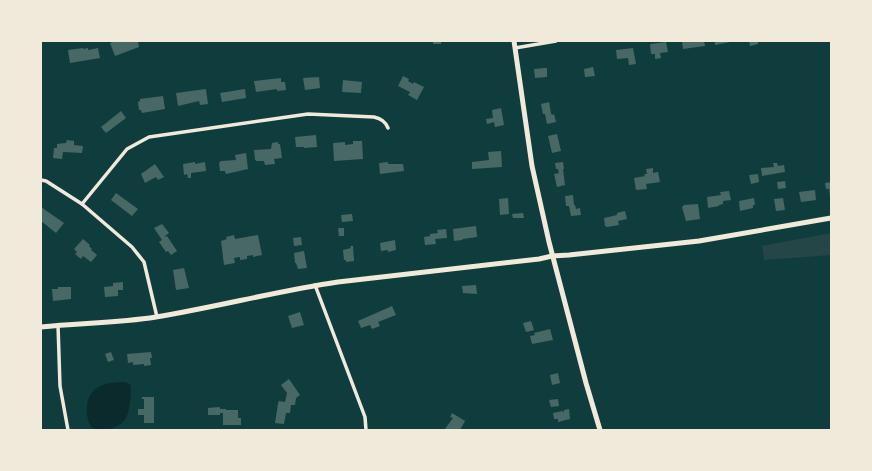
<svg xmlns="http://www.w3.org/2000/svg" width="872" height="471" font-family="Lato,sans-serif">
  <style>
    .green { fill: #244646 }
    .water { fill: #0a2a2b }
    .building { fill: #486865 }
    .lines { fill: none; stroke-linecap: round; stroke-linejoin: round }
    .minor { stroke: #f1e9da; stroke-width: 3.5 }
    .secondary { stroke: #f1e9da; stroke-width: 5 }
  </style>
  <rect width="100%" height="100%" fill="#0f3d3e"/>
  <!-- green -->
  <path class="green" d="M831,233v22l-67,5 -2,-14z"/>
  <!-- water -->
  <path class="water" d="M125,382l5,2c2,7 0,27 -4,34 -5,10 -24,15 -34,10 -4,-6 -6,-14 -5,-22 2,-21 20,-24 38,-24z"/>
  <!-- building -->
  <g class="building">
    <path d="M115,41h23l1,6 -24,9 -5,-13z"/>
    <rect x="433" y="41" width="8" height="3"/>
    <path d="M682,41h22l1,5 -22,3z"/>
    <path d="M715,41h15v1l-15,3z"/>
    <path d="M749,41h9v3l-8,2z"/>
    <path d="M666,42l2,10 -8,1 1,5 -6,1v-5h-4l-1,-10z"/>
    <path d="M83,48v1l5,-1v2l10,-2 2,10 -30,5 -2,-13z"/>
    <path d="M633,48l3,16 -7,1 -1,-7 -11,1 -1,-9z"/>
    <path d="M593,67l2,9 -10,1 -1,-8z"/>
    <path d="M545,68h2v9l-12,1 -1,-9z"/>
    <path d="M403,76l6,3 -1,2 5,3 1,-2 10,5 -7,13 -9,-5 2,-3 -12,-6z"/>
    <path d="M319,77l1,11 -15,2 -2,-12z"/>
    <path d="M281,78v4h4l1,8 -9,1v-2l-21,3 -2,-11z"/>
    <path d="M343,80l19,2 -1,11 -19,-1z"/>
    <path d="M206,89l2,15 -8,1 -1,-4 -21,5 -2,-13z"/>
    <path d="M245,89l1,9 -24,4 -2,-9z"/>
    <path d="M163,96l2,13 -23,4 -1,-3h-2l-1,-8 2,-1v-2z"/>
    <path d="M549,102l2,11 1,2 2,-1 2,8 -9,2 -2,-10h-2l-2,-10z"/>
    <path d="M501,108l3,17 -9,2 -1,-5 -7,2 -1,-5 7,-1 -1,-8z"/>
    <path d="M121,111l5,7 -20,15 -5,-6z"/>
    <path d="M557,134l4,17 -9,2 -4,-17z"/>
    <path d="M316,135l1,12 -13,1v-1h-8l-1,-10z"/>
    <path d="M67,140l7,1v4l9,1 -1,7 -19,-1 -1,7 -9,-1 1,-10h3v-4l9,-1z"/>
    <path d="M353,141h9l1,18 -29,2 -1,-18 12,-1v3l8,-1z"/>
    <path d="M278,142v2h2l2,14 -8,1 1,5 -10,1 -1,-4h-7l-2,-1 -1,-10 17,-1 1,-6z"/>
    <path d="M501,151l1,16 -30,2v-7l17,-2 -1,-8z"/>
    <path d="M246,153l2,16 -22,5 -1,-3h-5l-1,-8 2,-2 15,-1 -1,-5z"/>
    <path d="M195,162v2l10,-2 1,9 -15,2v5h-3l-1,-4 -3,1 -1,-11z"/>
    <path d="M388,162v2h15l1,7 -24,3 -1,-11z"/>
    <path d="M563,162l1,7h-1l2,16 -8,2 -3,-13 5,-1 -1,-4h-2l-1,-6z"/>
    <path d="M773,163h4l1,3 6,-1 1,7 -23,4 -1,-8 13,-1z"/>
    <path d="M155,164l9,13 -6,3 -2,-3 -11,6 -4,-9z"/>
    <path d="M653,168v5l5,-1 2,10 -14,2 1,5 -11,1 -2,-12 11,-2 -1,-2h3l-1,-5z"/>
    <path d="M758,174l1,8 -8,2 -2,-9z"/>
    <path d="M785,181l1,7 -8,1 -1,-7z"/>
    <path d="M831,182v15h-1l-1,-8h-3l-1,-6z"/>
    <path d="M815,190l1,10 -15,2 -2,-10z"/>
    <path d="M729,191l2,9 -8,1v3l-4,1v1l-11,2 -1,-11 14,-2 -1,-3z"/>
    <path d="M116,193l22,16 -6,7 -21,-16z"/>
    <path d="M573,195l1,10h1l1,4 4,-1 1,7 -10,1 -2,-10h-3l-1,-10z"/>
    <path d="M508,198l1,16 -9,1 -1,-16z"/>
    <path d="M754,198l1,7h-2v3l-13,3 -1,-10z"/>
    <path d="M783,198l2,12 -9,1 -2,-12z"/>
    <path d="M698,204l2,15 -14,2 -4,-14 2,-2z"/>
    <path d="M41,207l23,16 -8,10 -15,-12z"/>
    <path d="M625,211l2,8 -9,2 1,4 -12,2 -2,-1 -1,-8 13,-3v-2z"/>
    <path d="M523,213l1,5h-11l-1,-4z"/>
    <path d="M352,214l1,7 -11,1 -1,-7z"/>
    <path d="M162,224l7,9 -4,3v1l2,-1 10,15 -6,4 -3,-4 -2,1 -7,-10 3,-2 -8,-12z"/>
    <path d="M476,226l1,11 -14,2 -1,1 -8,1 -1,-12z"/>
    <path d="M338,228h6v8h-5z"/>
    <path d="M446,229l1,9 -12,1 1,5 -11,1 -1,-8 6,-1v-2l8,-1 -1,-3z"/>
    <path d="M234,235l1,4 23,-4 4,20 -9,2v-2l-6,1v3l-7,1v-3l-6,1 1,5 -11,2 -3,-24 6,-2 -1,-2z"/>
    <path d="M301,237l1,8 -8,1 -1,-8z"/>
    <path d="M83,239l7,6 -1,1 3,3 -1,1 6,5 -6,7 -8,-6 -2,3 -6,-5 2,-2 -3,-3z"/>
    <path d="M395,240l1,10 -8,2v-2l-7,1 -1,-8z"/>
    <path d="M350,246h3l1,15 -8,1v-2h-2l-1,-10 8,-2z"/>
    <path d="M304,251l3,17 -9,1 -2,-6h-1l-1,-10z"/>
    <path d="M184,268l5,20 -13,2 -3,-20z"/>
    <path d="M123,282v8h-5v6l-13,1 -1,-10 9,-1v-3z"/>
    <path d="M476,285l1,9 -14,-1 -1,-7z"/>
    <path d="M58,287h13v12l-18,2 -1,-12h6z"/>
    <path d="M392,306l4,9 -18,7 2,4 -8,3 -2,-4 -9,3 -3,-7z"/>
    <path d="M300,312l4,13 -12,3 -4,-12z"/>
    <path d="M531,321l3,9 -8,2 -3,-9z"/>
    <path d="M550,329l3,11 -21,4 -2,-8 5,-1 -1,-2z"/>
    <path d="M111,352l3,8 -6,2 -3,-8z"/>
    <path d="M151,352l1,6h-2l1,7 -7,1v-2l-11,1v-3l-5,1 -1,-9z"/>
    <path d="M558,373l2,10 -8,2 -2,-10z"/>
    <path d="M289,379l11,16 -4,3 -1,7h-4l-1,8h-4l-2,11 -9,-1 3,-19 1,-3 6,1 2,-9 -6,-8z"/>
    <path d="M142,397h12v26h-10v-8h-6v-6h6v-10h-2z"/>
    <path d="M558,399l1,7 -8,1 -2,-7z"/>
    <path d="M220,407v2h6v1h12v8h3v7h-18v-12h-3v2h-12v-7z"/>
    <path d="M569,409l1,10 -12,3v-3h-4l-1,-6 10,-2 1,2v-3z"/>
    <path d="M452,413l13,8 -5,9 -15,-1 8,-11 -3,-1z"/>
  </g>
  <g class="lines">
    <!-- minor -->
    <g class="minor">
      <path d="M515,48l41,-7"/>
      <path d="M41,180l5,1 36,23 50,43 12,15 13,55"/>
      <path d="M82,204l45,-55 22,-12 159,-23 66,3c7,2 11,4 14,11"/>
      <path d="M315,285l50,132 1,13"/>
      <path d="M58,325l2,61 8,44"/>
    </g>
    <!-- secondary -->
    <g class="secondary">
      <path d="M514,41l18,125 17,76 37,141 14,47"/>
      <path d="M41,327c39,-4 77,-4 115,-10 61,-10 121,-26 182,-35l201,-23 13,-3 17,-1 130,-14 132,-23"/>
    </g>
  </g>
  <!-- border -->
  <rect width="872" height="471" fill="none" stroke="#f1e9da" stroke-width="84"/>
</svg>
